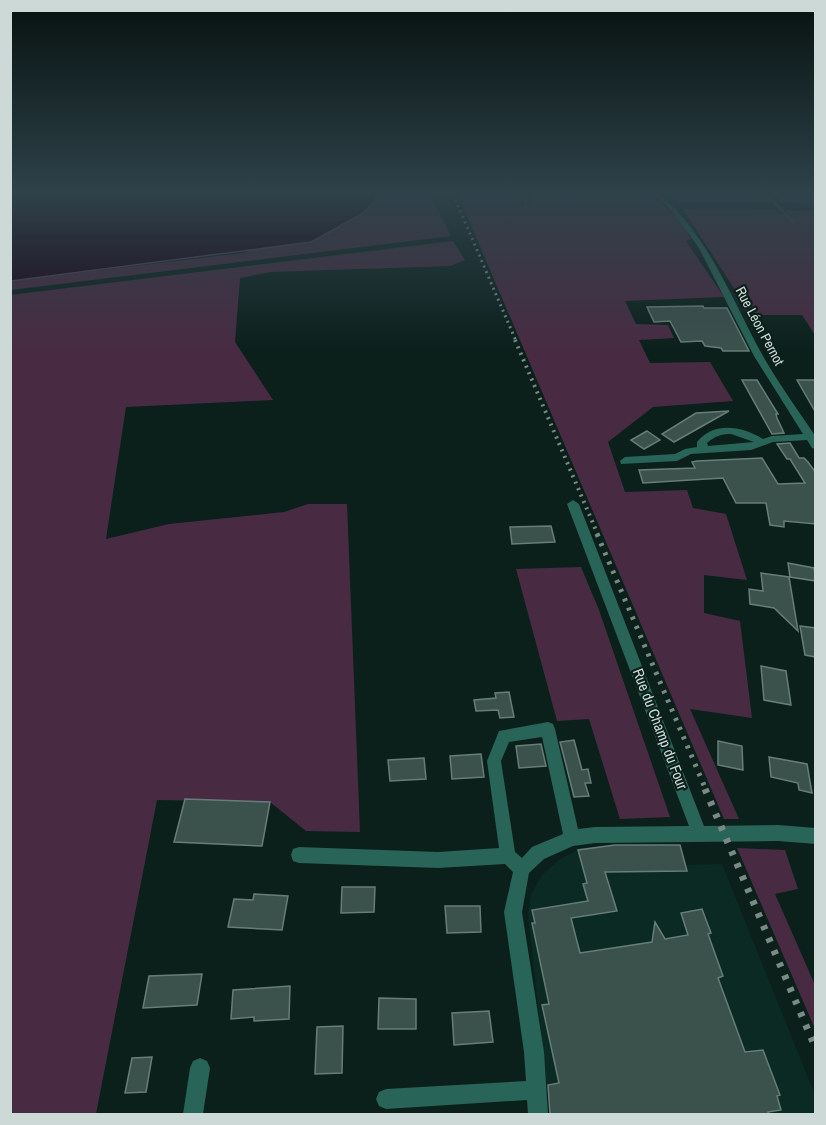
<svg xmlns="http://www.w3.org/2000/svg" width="826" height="1125" viewBox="0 0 826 1125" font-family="'Archivo Narrow',sans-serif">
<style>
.built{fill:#0a2a23}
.green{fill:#482b42}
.water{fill:#1b0016;stroke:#504150;stroke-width:1.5}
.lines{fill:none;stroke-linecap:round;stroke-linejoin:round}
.stream{stroke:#504150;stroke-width:3}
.building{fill:#3b514c;stroke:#667e77;stroke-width:1.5}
.street{fill:#286457;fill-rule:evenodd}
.rail-far3{stroke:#7a8a86;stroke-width:3;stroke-dasharray:2 4;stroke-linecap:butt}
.rail-far2{stroke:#7a8a86;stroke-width:4;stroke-dasharray:2 5;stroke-linecap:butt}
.rail-far1{stroke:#7a8a86;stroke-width:5;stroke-dasharray:3 7;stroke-linecap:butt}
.rail{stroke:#7a8a86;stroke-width:7;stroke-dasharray:4.5 9;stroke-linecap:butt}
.labels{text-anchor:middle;stroke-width:4.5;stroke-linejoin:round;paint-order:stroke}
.far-street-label{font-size:14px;fill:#ccd9d6;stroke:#0b201b}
.street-label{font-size:15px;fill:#ccd9d6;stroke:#0b201b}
</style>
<rect width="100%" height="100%" fill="#0b201b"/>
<path class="built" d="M 615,845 L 680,845 L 686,865 L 722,864 L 815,1095 L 815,1114 L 550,1114 L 528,915 L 531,894 L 542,875 L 560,859 L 578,850 Z"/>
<path class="green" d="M 377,194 L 430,194 L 451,236 L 11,290 L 10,281 L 243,253 L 371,205 Z
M 461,194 L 521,194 L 521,206 L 529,206 L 529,196 L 531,194 L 566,196 L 652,194 L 680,220 L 691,239 L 686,241 L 724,297 L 625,301 L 636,324 L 668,325 L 674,338 L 639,340 L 650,363 L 710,362 L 733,401 L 653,407 L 608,442 L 625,492 L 687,490 L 693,508 L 726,514 L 747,580 L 704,575 L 704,613 L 740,621 L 752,718 L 690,709 L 739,819 L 724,819 L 459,197 L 465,196 Z
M 665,194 L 762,194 L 774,203 L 676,202 Z
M 774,194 L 815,194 L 815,204 L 782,203 Z
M 683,209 L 776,210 L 778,214 L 787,214 L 786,210 L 815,211 L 815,335 L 802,315 L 747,315 L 735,290 Z
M 453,241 L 465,260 L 450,266 L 271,272 L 240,278 L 235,342 L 273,400 L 126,407 L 106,539 L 169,524 L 284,512 L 308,504 L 347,504 L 360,832 L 306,831 L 270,802 L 157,800 L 96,1114 L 11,1114 L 10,295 Z
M 581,567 L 599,610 L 670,817 L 620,819 L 589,719 L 557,721 L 516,569 Z
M 737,848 L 785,850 L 798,889 L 775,894 L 815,985 L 815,1029 Z"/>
<path class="water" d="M 10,194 L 377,194 L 371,205 L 360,215 L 311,242 L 11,281 Z"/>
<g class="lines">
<path class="stream" d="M 525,194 L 526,207
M 766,194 L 793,222"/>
</g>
<path class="building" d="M 703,306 L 704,308 L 727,308 L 749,351 L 723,351 L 721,348 L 705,346 L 702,341 L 681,342 L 670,321 L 654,322 L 647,307 Z
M 742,380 L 757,380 L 778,414 L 776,414 L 777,418 L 784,433 L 772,434 Z
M 797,380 L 816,380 L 816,413 Z
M 729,411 L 674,442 L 662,434 L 696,413 Z
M 647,431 L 660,440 L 644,449 L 631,440 Z
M 790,443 L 799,458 L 804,458 L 808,462 L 816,473 L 816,524 L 784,521 L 784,527 L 770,525 L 766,503 L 736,503 L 723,478 L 643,483 L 639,470 L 695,468 L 692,462 L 697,461 L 762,458 L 778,484 L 805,483 L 790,459 L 787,459 L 777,444 Z
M 551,526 L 555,542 L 512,544 L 510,527 Z
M 788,563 L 814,568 L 816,581 L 790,577 Z
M 761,573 L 789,577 L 798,631 L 774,608 L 750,604 L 749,589 L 763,591 Z
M 800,626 L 816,628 L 816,657 L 805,655 Z
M 761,666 L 786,671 L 791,705 L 764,700 Z
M 509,692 L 514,717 L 500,718 L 498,710 L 476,711 L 474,700 L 496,698 L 495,693 Z
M 574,740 L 582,770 L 588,769 L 591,783 L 585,783 L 589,796 L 574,797 L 566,765 L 560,742 Z
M 718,741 L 742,746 L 743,770 L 718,765 Z
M 541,744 L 546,766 L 519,768 L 516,746 Z
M 481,754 L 484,777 L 452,779 L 450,756 Z
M 769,757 L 807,764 L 812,793 L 799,790 L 798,783 L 771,777 Z
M 424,758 L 426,779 L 390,781 L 388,760 Z
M 185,799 L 270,802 L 262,846 L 174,842 Z
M 615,845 L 680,845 L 687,871 L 605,872 L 617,911 L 571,918 L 580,953 L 652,942 L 655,922 L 665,939 L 688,935 L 681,913 L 702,909 L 711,933 L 708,934 L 723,976 L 718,978 L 745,1052 L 763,1050 L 780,1095 L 777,1096 L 781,1110 L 768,1112 L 769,1114 L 550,1114 L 548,1085 L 559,1083 L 542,1005 L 549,1004 L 532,923 L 535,923 L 532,910 L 588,901 L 583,884 L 587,883 L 578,850 Z
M 342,887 L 375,887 L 374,912 L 341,913 Z
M 254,894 L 288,896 L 282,930 L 228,927 L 234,899 L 253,900 Z
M 445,906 L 480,906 L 481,932 L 447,933 Z
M 202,974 L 197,1005 L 143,1008 L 149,976 Z
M 290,986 L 289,1019 L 254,1021 L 254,1017 L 231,1019 L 233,990 Z
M 379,998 L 416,999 L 416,1029 L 378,1029 Z
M 489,1011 L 493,1042 L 454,1045 L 452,1013 Z
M 343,1026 L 342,1073 L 315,1074 L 317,1027 Z
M 152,1057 L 146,1092 L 125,1093 L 132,1058 Z"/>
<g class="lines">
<path class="street" d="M 557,194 L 588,194 L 585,196 L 560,196 Z
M 654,194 L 660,194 C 711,240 731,298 763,356 C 779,384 798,410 816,437 L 816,449 L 812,448 L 807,440 L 773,442 L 751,450 L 691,454 L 677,461 L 621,464 L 620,461 L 625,457 L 675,454 L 685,449 L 697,447 L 697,442 C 714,421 742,426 763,439 L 772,436 L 803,434 L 754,356 L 699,248 L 672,211 ZM 731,434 L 754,442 L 708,446 L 707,443 C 715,436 721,434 731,434 Z
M 573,500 L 579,504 L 704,826 L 778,825 L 816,828 L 816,844 L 778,841 L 595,843 L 573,846 L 544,859 L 529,873 L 522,912 L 544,1052 L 548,1114 L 528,1114 L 527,1100 L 386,1109 L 379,1106 L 376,1099 L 379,1092 L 386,1089 L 526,1081 L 524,1052 L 504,912 L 513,872 L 505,864 L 438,868 L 299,863 L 293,861 L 291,855 L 293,849 L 299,847 L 438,852 L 499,848 L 487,761 L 499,731 L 548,722 L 553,724 L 555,729 L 578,829 L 595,827 L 689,826 L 567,504 ZM 542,737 L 563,834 L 532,847 L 522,858 L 515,852 L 501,761 L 509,742 Z
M 200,1058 L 207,1061 L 210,1068 L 203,1114 L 183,1114 L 190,1068 L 193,1061 Z"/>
<path class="rail-far3" d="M 453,194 L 516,341"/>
<path class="rail-far2" d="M 515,340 L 598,535"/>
<path class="rail-far1" d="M 597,534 L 706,790"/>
<path class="rail" d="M 705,789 L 816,1049"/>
</g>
<linearGradient id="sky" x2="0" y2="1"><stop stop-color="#06120f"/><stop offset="0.55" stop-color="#2e424a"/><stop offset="1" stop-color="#2e424a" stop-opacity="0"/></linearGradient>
<rect width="826" height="351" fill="url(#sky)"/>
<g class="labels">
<g class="far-street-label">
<text transform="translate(760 326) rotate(62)" y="5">Rue Léon Pernot</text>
</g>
<g class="street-label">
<text transform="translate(660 729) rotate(69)" y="5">Rue du Champ du Four</text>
</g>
</g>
<rect width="826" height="1125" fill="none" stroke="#ccd9d6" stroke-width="24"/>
</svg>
